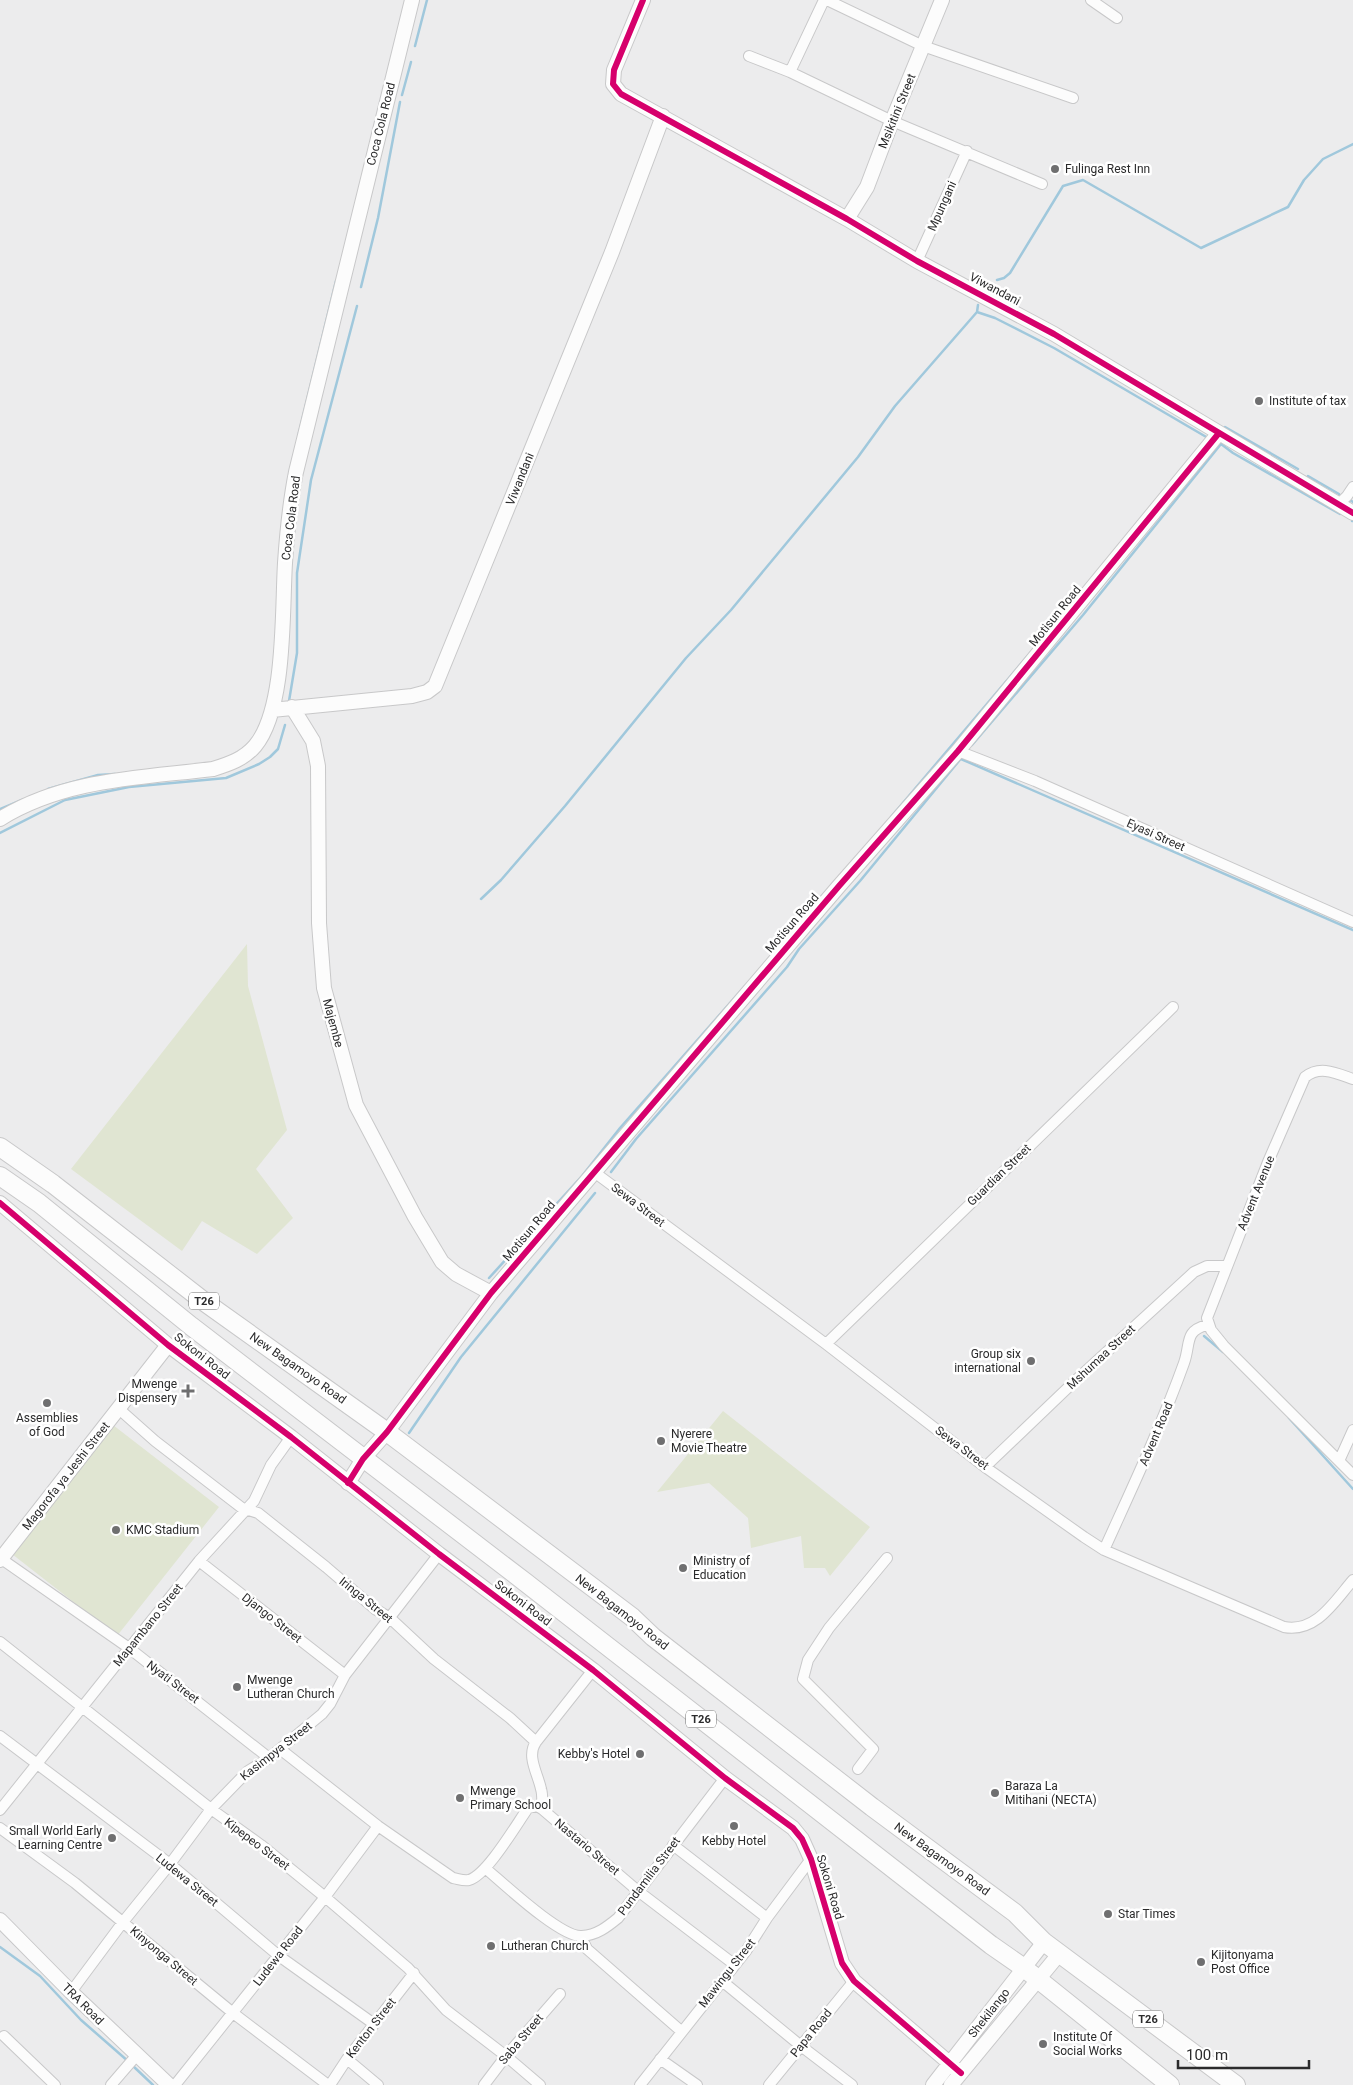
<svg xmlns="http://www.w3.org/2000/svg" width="1353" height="2085" viewBox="0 0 1353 2085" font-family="Roboto,sans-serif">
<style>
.green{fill:#e0e5d2}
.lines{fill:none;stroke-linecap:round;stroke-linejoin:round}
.stream{stroke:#a0c8dc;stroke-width:2.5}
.street-casing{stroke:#c8c8c9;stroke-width:12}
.secondary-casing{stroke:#c8c8c9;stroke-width:16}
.highway-casing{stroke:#c8c8c9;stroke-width:20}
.street{stroke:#fcfcfc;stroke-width:10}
.secondary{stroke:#fcfcfc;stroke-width:14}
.highway{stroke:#fcfcfc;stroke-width:18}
.cycleway-casing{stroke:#fff;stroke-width:9}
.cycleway{stroke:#d6006c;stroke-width:6}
.poi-dot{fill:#6f6f70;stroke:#fff;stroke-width:2}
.labels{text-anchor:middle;stroke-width:5;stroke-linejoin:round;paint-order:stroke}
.shield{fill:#fff;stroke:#6b6b6b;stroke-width:1}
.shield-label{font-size:11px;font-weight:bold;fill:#2b2b2c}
.street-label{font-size:12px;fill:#2b2b2c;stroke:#fff}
.poi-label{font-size:12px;fill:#2b2b2c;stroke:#fff;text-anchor:start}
</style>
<rect width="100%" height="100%" fill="#ececed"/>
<path class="green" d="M 247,944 L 248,986 L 287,1130 L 256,1169 L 293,1218 L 257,1254 L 202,1221 L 182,1251 L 71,1169 Z
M 723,1411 L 870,1527 L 830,1576 L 825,1568 L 804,1568 L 801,1536 L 751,1548 L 748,1518 L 709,1483 L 657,1492 Z
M 113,1425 L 219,1507 L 117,1636 L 12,1554 Z"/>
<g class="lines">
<path class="stream" d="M 415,46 L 427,0
M 402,95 L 411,62
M 997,280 L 1004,278 L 1010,273 L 1063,186 L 1083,180 L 1201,248 L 1288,207 L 1304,180 L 1323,159 L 1353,144
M 361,287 L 378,218 L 400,102
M 977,312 L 995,318 L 1054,348 L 1208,438
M 1225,427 L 1298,469
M 299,433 L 336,281
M 1308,476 L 1339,494
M 1350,500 L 1353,502
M 1352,521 L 1353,521
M 289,701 L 297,653 L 297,573 L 311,480 L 357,306
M 972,745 L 1083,615 L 1221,444 L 1233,453 L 1340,514
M 961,759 L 1353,930
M 48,789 L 98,775 L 115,774
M 0,809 L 22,800
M 891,817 L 1031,652
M 0,833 L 65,800 L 129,787 L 226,778 L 259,764 L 270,757 L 278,749 L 285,725
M 481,899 L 501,880 L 565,806 L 686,658 L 731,610 L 858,457 L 895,406 L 977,312 L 978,305
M 611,1172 L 636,1139 L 787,967 L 799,949 L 860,881 L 963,756
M 489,1278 L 582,1176 L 620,1128 L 745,986
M 1204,1336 L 1223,1352
M 1289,1418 L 1353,1489
M 409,1433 L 461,1357 L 595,1193
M 0,1947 L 40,1976 L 81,2020 L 129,2062
M 133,2066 L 153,2085"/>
<defs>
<path id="street" d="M 827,0 L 923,46 L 1073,98
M 1091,0 L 1117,18
M 749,56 L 790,72 L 892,121 L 1042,184
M 790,72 L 824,0
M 917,261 L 967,151
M 1338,505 L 1347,496 L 1353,487
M 958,751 L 1035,781 L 1353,922
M 1353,1079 C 1336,1073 1320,1065 1305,1077 L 1268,1162 L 1207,1318 L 1211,1330 L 1224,1346 L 1353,1475
M 594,1172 L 826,1344 L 985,1467 L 1084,1537 L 1104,1550 L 1284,1627 C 1316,1633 1334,1602 1353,1580
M 826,1344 L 1173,1007
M 119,1409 L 155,1441 L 242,1508 L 258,1513 L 326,1567 L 375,1609 L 390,1618 L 434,1659 L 510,1718 L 536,1742 L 593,1670
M 1339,1461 L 1353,1430
M 985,1467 L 1076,1380 L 1194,1272 L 1207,1266 L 1226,1266
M 1104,1550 C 1132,1488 1161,1427 1184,1363 C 1191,1343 1184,1331 1207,1325
M 0,1558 L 129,1648 L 269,1758
M 199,1561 L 345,1675
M 0,1642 L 211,1809 L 261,1845 L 325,1897 L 408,1968 L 446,2010 L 506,2056 L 540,2085
M 0,1736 L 170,1864 L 279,1956 L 374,2024
M 536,1742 C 526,1756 538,1774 541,1789 C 543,1795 542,1802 542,1809 L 638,1891 L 735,1965
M 280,1749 L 378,1826 L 453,1878 C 459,1879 463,1881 469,1880 C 487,1875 516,1825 528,1808 L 537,1806 L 542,1809
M 858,1769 L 873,1749 L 803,1679 L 808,1660 L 829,1628 L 887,1558
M 0,1810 L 199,1561 L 254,1501 L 271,1465 L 291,1437
M 0,1828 L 75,1883 L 233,2013 L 328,2085
M 673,1845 L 767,1918
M 485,1868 C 503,1883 561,1938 582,1936 C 597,1935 607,1927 618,1918 L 725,1778
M 581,1937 L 587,1949 L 681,2031
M 722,1981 L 801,2046 L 852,2085
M 71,1992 L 123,1922 L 170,1864 L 211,1809 L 248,1771 L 269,1758 L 322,1714 L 330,1704 L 345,1675 L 439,1554
M 4,2036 L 55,2085
M 347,2059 L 378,2085
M 660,2059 L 697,2085
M 111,2085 L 136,2056
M 175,2085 L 325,1897 L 378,1826
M 330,2085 L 347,2059 L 414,1973
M 484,2085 L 506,2056 L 560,1994
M 640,2085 L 746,1951 L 767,1918 L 811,1859
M 769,2085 L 854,1981"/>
<path id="secondary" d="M 643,0 L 614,70 L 613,84 L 621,94 L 847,219 L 917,261 L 1054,334 L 1353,513
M 847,219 L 867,187 L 892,121 L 942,0
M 292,707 L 313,741 L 318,766 L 319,923 L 324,988 L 356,1105 L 415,1217 L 442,1262 L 456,1274 L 491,1293
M 272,710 L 412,696 L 427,692 L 435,686 L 612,252 L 663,116
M 0,819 C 64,779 140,778 213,769 C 229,764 244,759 255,746 C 286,709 282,611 285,563 C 287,533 290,502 296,472 L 412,0
M 0,1203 L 168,1345 L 291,1437 L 439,1554 L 593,1670 L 725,1778 L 793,1828 L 802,1839 L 811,1859 L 842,1963 L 854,1981 L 961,2073
M 348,1483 L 363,1459 L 387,1432 L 491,1293 L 839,886 L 958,751 L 1219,433
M 0,1560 L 168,1345
M 0,1920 L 71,1992 L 169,2085
M 933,2085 L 1044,1942
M 951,2085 L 1060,1953"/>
<path id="highway" d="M 0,1147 L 53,1184 L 206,1303 L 387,1432 L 632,1617 L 653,1637 L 872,1807 L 1015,1913 L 1044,1942 L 1236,2085
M 0,1176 L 39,1203 L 191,1326 L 525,1582 L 991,1945 L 1024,1968 L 1170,2085"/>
</defs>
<use href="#street" class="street-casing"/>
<use href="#secondary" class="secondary-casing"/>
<use href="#highway" class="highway-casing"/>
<use href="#street" class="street"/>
<use href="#secondary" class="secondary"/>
<use href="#highway" class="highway"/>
<defs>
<path id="cycleway" d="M 643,0 L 614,70 L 613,84 L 621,94 L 847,219 L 917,261 L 1054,334 L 1353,513
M 0,1203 L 168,1345 L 291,1437 L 439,1554 L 593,1670 L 725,1778 L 793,1828 L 802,1839 L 811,1859 L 842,1963 L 854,1981 L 961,2073
M 348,1483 L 363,1459 L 387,1432 L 491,1293 L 839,886 L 958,751 L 1219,433"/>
</defs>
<use href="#cycleway" class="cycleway-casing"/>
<use href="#cycleway" class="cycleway"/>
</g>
<g class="poi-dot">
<circle cx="1055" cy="169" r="5"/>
<circle cx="1259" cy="401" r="5"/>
<circle cx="1031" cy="1361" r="5"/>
<path d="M185.5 1383.5h5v5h5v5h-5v5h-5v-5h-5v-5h5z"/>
<circle cx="47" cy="1403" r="5"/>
<circle cx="661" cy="1441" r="5"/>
<circle cx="116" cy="1530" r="5"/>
<circle cx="683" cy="1568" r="5"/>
<circle cx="237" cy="1687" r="5"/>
<circle cx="640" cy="1754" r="5"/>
<circle cx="995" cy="1793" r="5"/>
<circle cx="460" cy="1798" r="5"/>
<circle cx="734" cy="1826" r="5"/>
<circle cx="112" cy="1838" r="5"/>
<circle cx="1108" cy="1914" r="5"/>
<circle cx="491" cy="1946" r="5"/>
<circle cx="1201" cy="1962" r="5"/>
<circle cx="1043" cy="2044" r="5"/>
</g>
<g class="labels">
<g class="shield">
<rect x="189" y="1292.5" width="30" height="17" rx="4"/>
<rect x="686" y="1710.5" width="30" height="17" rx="4"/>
<rect x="1133" y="2010.5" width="30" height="17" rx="4"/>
</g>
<g class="shield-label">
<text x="204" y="1305">T26</text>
<text x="701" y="1723">T26</text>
<text x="1148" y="2023">T26</text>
</g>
<g class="street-label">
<text transform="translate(897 111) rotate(-68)" y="4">Msikitini Street</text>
<text transform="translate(381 124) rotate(-76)" y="4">Coca Cola Road</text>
<text transform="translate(942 206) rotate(-66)" y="4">Mpungani</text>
<text transform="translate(995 289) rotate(28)" y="4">Viwandani</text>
<text transform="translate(520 479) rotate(-68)" y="4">Viwandani</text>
<text transform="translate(291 518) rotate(-83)" y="4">Coca Cola Road</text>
<text transform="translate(1055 616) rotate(-51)" y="4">Motisun Road</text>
<text transform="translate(1156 835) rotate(24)" y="4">Eyasi Street</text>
<text transform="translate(792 923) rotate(-49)" y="4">Motisun Road</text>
<text transform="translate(333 1023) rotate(75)" y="4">Majembe</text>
<text transform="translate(999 1175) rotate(-44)" y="4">Guardian Street</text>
<text transform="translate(1256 1193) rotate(-68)" y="4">Advent Avenue</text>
<text transform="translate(638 1205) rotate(37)" y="4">Sewa Street</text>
<text transform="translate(529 1231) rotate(-50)" y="4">Motisun Road</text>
<text transform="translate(202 1356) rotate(38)" y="4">Sokoni Road</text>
<text transform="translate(1101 1357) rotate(-43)" y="4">Mshumaa Street</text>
<text transform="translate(298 1368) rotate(35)" y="4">New Bagamoyo Road</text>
<text transform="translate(1156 1434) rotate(-67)" y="4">Advent Road</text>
<text transform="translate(962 1448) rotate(37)" y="4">Sewa Street</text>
<text transform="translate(66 1476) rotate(-52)" y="4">Magorofa ya Jeshi Street</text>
<text transform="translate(366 1600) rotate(39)" y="4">Iringa Street</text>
<text transform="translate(523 1603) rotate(37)" y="4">Sokoni Road</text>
<text transform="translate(622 1612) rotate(38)" y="4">New Bagamoyo Road</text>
<text transform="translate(272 1618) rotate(38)" y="4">Django Street</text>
<text transform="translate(148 1625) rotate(-51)" y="4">Mapambano Street</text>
<text transform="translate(173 1682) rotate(37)" y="4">Nyati Street</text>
<text transform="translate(276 1751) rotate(-38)" y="4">Kasimpya Street</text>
<text transform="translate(257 1844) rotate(37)" y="4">Kipepeo Street</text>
<text transform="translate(587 1847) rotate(40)" y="4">Nastario Street</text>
<text transform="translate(942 1859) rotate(36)" y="4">New Bagamoyo Road</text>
<text transform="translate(649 1876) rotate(-53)" y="4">Pundamilia Street</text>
<text transform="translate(187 1880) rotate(39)" y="4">Ludewa Street</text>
<text transform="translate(830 1887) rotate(73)" y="4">Sokoni Road</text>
<text transform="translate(164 1956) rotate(40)" y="4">Kinyonga Street</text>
<text transform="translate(278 1956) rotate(-52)" y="4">Ludewa Road</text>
<text transform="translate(727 1973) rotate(-52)" y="4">Mawingu Street</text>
<text transform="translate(83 2004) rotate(45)" y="4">TRA Road</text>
<text transform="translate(989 2013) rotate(-52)" y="4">Shekilango</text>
<text transform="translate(371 2028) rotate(-52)" y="4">Kenton Street</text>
<text transform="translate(811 2033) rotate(-51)" y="4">Papa Road</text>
<text transform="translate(521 2039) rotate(-50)" y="4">Saba Street</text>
</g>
<g class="poi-label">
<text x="1065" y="173">Fulinga Rest Inn</text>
<text x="1269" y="405">Institute of tax</text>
<text x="1021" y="1358" text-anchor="end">Group six<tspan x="1021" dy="14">international</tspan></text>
<text x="177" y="1388" text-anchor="end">Mwenge<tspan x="177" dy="14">Dispensery</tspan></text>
<text x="47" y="1422" text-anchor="middle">Assemblies<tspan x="47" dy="14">of God</tspan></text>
<text x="671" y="1438">Nyerere<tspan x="671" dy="14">Movie Theatre</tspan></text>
<text x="126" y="1534">KMC Stadium</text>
<text x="693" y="1565">Ministry of<tspan x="693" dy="14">Education</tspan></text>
<text x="247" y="1684">Mwenge<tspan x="247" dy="14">Lutheran Church</tspan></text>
<text x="630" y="1758" text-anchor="end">Kebby's Hotel</text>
<text x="1005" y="1790">Baraza La<tspan x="1005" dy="14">Mitihani (NECTA)</tspan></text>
<text x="470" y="1795">Mwenge<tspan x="470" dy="14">Primary School</tspan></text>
<text x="102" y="1835" text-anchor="end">Small World Early<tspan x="102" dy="14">Learning Centre</tspan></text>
<text x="734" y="1845" text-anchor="middle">Kebby Hotel</text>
<text x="1118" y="1918">Star Times</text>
<text x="501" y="1950">Lutheran Church</text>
<text x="1211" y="1959">Kijitonyama<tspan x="1211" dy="14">Post Office</tspan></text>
<text x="1053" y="2041">Institute Of<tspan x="1053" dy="14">Social Works</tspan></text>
</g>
</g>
<path d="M1178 2060v8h131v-8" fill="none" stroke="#2b2b2c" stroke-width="2.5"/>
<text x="1186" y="2060" font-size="15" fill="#2b2b2c" stroke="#ffffff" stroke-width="4" paint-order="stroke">100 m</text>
</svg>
